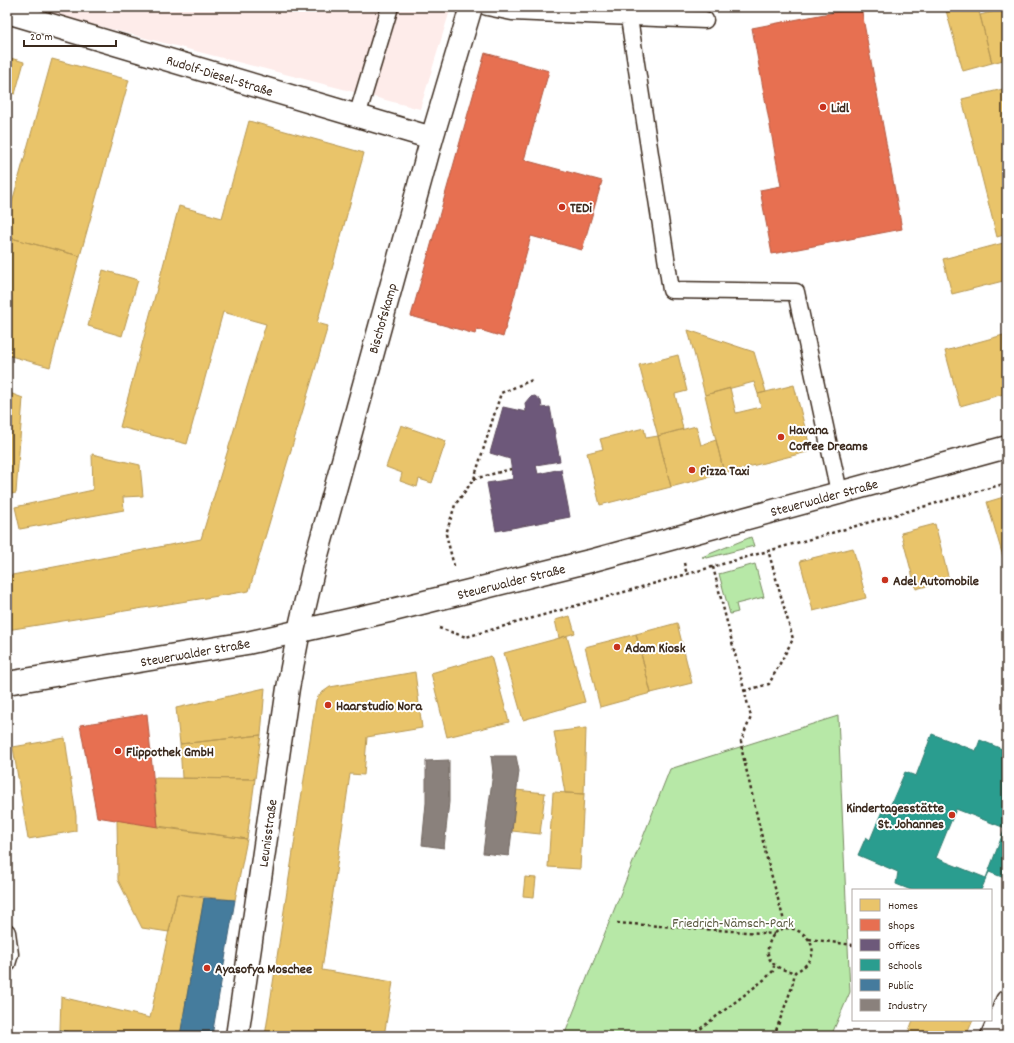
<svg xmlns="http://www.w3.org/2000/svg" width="1014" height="1043" viewBox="0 0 1014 1043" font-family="Dekko,sans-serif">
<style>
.built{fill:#feecea}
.green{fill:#b7e8a7;stroke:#798962}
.homes{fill:#e9c46a;stroke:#b59653}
.shops{fill:#e76f51;stroke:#b35a42}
.offices{fill:#6d597a;stroke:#5e4b5e}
.schools{fill:#2a9d8f;stroke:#2f7a6d;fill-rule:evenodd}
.public{fill:#457b9d;stroke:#426377}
.industry{fill:#8a817c;stroke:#726760}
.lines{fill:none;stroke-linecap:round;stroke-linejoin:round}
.service-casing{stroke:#3b2a1e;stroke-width:19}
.minor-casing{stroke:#3b2a1e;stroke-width:25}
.tertiary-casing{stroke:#3b2a1e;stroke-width:25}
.path{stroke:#3b2a1e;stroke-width:2.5;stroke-dasharray:3 3;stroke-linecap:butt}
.service{stroke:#fff;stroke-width:16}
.minor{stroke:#fff;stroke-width:22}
.tertiary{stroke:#fff;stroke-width:22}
.poi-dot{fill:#c8321e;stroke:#fff;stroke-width:1.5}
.labels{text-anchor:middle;stroke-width:4;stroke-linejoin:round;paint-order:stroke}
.street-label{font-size:14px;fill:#3b2a1e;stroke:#fff}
.poi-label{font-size:14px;font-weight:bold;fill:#3b2a1e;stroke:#fff;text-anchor:start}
.park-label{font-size:14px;fill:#5a5a40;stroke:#fff}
</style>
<rect width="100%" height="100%" fill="#fff"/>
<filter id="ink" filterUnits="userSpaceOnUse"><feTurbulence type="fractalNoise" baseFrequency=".025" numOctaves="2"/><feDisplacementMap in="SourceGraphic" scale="8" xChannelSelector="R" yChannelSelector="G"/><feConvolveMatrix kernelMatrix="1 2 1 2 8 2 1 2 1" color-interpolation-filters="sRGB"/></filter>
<g filter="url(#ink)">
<path class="built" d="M 25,7 L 451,7 L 420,109 Z"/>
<path class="green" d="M 751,537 L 754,546 L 707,558 L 702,557 Z
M 755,564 L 764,597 L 736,604 L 738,612 L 730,614 L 719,574 Z
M 838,716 L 850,992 L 831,1036 L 564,1036 L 670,769 Z"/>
<path class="homes" d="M 945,7 L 978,7 L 992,63 L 963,71 Z
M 1007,8 L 1007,59 L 992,63 L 980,15 Z
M 7,57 L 24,62 L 15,94 L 7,92 Z
M 52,59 L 129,80 L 80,256 L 7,237 L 7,220 Z
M 1007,88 L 1007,234 L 997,237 L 962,99 Z
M 249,121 L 364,153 L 317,323 L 328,326 L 249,591 L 7,630 L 7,576 L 201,539 L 266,324 L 223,312 L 187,444 L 120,427 L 179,206 L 222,218 Z
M 7,237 L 80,256 L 50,367 L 7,355 Z
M 1007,242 L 1007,280 L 952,294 L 943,259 Z
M 103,270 L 138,280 L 122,336 L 88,326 Z
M 688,330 L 754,352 L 766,392 L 758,394 L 754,382 L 705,395 Z
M 1007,334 L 1007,393 L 960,406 L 945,351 Z
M 678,355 L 687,391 L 675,394 L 683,429 L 658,436 L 639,365 Z
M 794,385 L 811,451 L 724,473 L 705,395 L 730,388 L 736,413 L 761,407 L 758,394 Z
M 7,392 L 23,398 L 16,493 L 7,495 Z
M 401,425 L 446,441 L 432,483 L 419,479 L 417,487 L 400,481 L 402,473 L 386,467 Z
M 696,426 L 701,445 L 716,440 L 724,473 L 671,487 L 658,436 Z
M 644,428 L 646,438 L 658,436 L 671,487 L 600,505 L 587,453 L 603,449 L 600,439 Z
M 92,454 L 140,465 L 143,496 L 123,497 L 124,510 L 20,529 L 15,507 L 93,490 Z
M 1007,496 L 1007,559 L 1004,560 L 987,502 Z
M 935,524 L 949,580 L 916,589 L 901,533 Z
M 853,548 L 866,598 L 813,611 L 800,561 Z
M 570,616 L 575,633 L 559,638 L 555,620 Z
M 677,623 L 692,683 L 651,693 L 636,634 Z
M 636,634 L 651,693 L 600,707 L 585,647 Z
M 567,636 L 585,702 L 523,720 L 504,653 Z
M 491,656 L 509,722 L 447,737 L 431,673 Z
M 415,672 L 422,728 L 367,737 L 364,775 L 350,774 L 322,970 L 393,982 L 384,1036 L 265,1036 L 316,700 L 320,694 L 330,687 Z
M 265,688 L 261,735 L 180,744 L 176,708 Z
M 586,728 L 584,794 L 565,793 L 554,732 Z
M 261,735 L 255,779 L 182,778 L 180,744 Z
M 65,738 L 76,816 L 76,831 L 28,839 L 13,747 Z
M 154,778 L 255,779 L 247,839 L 158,827 Z
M 516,790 L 545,793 L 540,834 L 512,831 Z
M 553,792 L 584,794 L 580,869 L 548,867 Z
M 117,820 L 247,839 L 235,900 L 177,894 L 169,932 L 142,928 L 118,880 Z
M 525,877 L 536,878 L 534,897 L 523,896 Z
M 177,894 L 204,898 L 180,1036 L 81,1036 L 60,1030 L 61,997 L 150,1018 Z
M 913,1020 L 973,1020 L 966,1036 L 907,1036 Z"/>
<path class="shops" d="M 861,7 L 902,229 L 772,254 L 760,190 L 781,186 L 752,28 Z
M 485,53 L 549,71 L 524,160 L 602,181 L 582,250 L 531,236 L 503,337 L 477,329 L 475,334 L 411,316 Z
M 147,714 L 158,827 L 97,817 L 80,725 Z"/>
<path class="offices" d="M 535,396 L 541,401 L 542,408 L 550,407 L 560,461 L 536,465 L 538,474 L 561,469 L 570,517 L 496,531 L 487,483 L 513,479 L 510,459 L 490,453 L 503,407 L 526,412 L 525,403 L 530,397 Z"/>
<path class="schools" d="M 932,734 L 976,751 L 980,740 L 1007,751 L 1007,879 L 989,872 L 981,890 L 911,890 L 896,884 L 898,872 L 858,855 L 866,837 L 870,840 L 882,811 L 887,813 L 905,772 L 916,776 ZM 956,809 L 1005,828 L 986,878 L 936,858 Z"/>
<path class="public" d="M 204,898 L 235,900 L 212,1036 L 180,1036 Z
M 60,1030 L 81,1036 L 58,1036 Z"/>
<path class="industry" d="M 491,756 L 516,756 L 519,771 L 509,856 L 483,853 L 493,772 Z
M 449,760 L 449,802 L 444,848 L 422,845 L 426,803 L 426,761 Z"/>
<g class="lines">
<defs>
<path id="service" d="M 487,7 L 512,12 L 705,20
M 629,18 L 671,290 L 796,292 L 839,492
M 357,116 L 390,7
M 7,932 L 10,954 L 7,964"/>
<path id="minor" d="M 7,12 L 432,138
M 237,1036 L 288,688 L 299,631 L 314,566 L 432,138 L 471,7
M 992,1036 L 1007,1001"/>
<path id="tertiary" d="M 7,683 L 247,643 L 389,611 L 590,561 L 1007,447"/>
</defs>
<use href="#service" class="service-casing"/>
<use href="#minor" class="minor-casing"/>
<use href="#tertiary" class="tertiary-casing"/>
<path class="path" d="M 474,479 L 511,469
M 684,563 L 687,575
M 454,566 L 446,534 L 455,505 L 474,479 L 501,393 L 532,380
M 713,567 L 751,717 L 741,741 L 742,751 L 767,859 L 786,928
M 439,628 L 466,637 L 1007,483
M 744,691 L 769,684 L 793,639 L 768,550
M 617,923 L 775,934
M 809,939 L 853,945
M 691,1036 L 765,979 L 773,971 L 774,966
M 774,1036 L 792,987 L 795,972 C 842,950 781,904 769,944 C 763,962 780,971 795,972"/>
<use href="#service" class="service"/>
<use href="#minor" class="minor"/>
<use href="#tertiary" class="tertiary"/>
</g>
</g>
<g class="poi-dot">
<circle cx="823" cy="107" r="4"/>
<circle cx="562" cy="207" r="4"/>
<circle cx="781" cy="437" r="4"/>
<circle cx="692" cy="470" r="4"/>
<circle cx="885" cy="580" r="4"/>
<circle cx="617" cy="647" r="4"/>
<circle cx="328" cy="705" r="4"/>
<circle cx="118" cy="751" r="4"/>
<circle cx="952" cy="815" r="4"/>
<circle cx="207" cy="968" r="4"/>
</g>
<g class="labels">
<g class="street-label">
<text transform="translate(220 75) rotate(17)" y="5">Rudolf-Diesel-Straße</text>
<text transform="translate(382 318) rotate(-74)" y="5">Bischofskamp</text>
<text transform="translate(824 497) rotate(-15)" y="5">Steuerwalder Straße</text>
<text transform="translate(511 581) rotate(-14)" y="5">Steuerwalder Straße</text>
<text transform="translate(195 652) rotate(-10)" y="5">Steuerwalder Straße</text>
<text transform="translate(267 833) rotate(-82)" y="5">Leunisstraße</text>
</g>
<g class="poi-label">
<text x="831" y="112">Lidl</text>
<text x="570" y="212">TEDi</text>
<text x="789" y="434">Havana<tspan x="789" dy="16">Coffee Dreams</tspan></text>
<text x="700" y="475">Pizza Taxi</text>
<text x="893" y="585">Adel Automobile</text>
<text x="625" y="652">Adam Kiosk</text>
<text x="336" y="710">Haarstudio Nora</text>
<text x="126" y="756">Flippothek GmbH</text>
<text x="944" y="812" text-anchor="end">Kindertagesstätte<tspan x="944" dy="16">St. Johannes</tspan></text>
<text x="215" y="973">Ayasofya Moschee</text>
</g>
<g class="park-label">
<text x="733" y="927">Friedrich-Nämsch-Park</text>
</g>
</g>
<rect width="1014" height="1043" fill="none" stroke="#fff" stroke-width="24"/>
<rect x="12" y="12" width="990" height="1019" fill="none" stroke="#3b2a1e" stroke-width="1.5" filter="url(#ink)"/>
<rect x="852" y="889" width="140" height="132" fill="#ffffff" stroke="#b1aaa5"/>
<rect x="860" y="899" width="20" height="12" fill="#e9c46a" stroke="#b1aaa5"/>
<text x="888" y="909" font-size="12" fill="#3b2a1e">Homes</text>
<rect x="860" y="919" width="20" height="12" fill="#e76f51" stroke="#b1aaa5"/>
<text x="888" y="929" font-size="12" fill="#3b2a1e">Shops</text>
<rect x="860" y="939" width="20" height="12" fill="#6d597a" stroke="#b1aaa5"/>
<text x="888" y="949" font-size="12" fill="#3b2a1e">Offices</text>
<rect x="860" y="959" width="20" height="12" fill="#2a9d8f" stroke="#b1aaa5"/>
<text x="888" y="969" font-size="12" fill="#3b2a1e">Schools</text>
<rect x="860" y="979" width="20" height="12" fill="#457b9d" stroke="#b1aaa5"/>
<text x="888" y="989" font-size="12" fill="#3b2a1e">Public</text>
<rect x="860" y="999" width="20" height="12" fill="#8a817c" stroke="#b1aaa5"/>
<text x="888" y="1009" font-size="12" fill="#3b2a1e">Industry</text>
<path d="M24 40v6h92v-6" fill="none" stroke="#3b2a1e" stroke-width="2"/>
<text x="30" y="40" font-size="12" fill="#3b2a1e" stroke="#ffffff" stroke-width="3" paint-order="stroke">20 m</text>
</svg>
